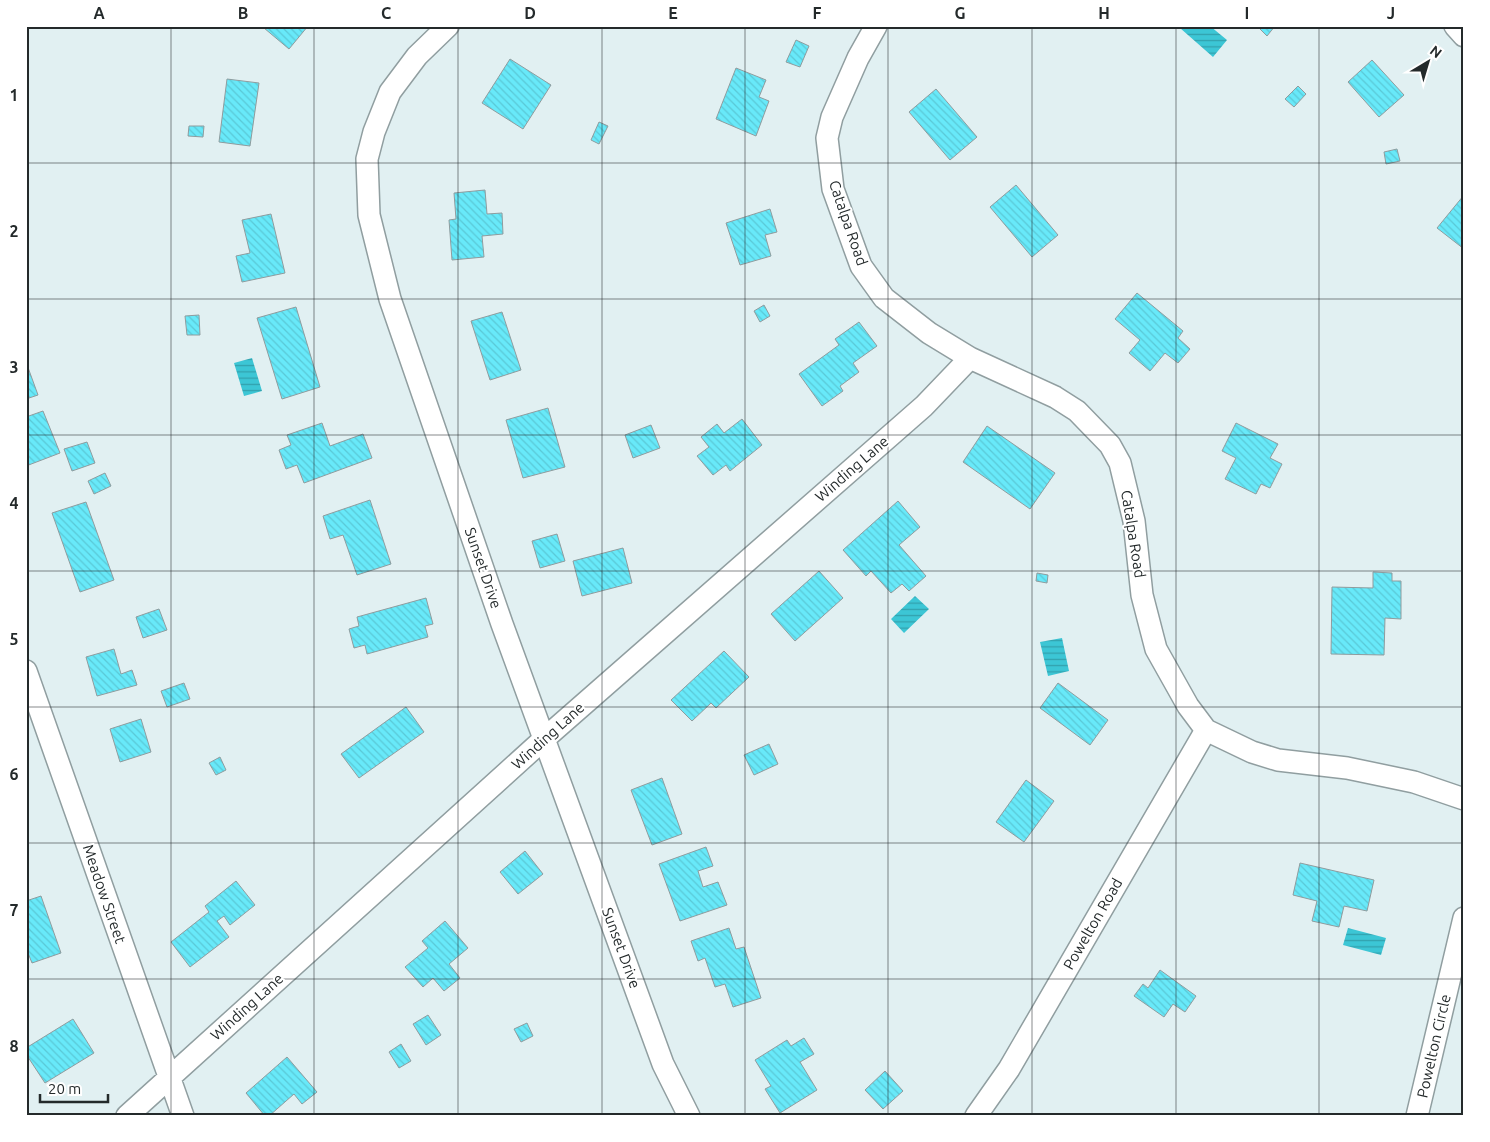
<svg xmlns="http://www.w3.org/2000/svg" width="1490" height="1142" viewBox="0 0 1490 1142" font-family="Ubuntu,sans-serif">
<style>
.water{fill:url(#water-rules)}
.building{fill:url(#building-back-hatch);stroke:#8f9c9e}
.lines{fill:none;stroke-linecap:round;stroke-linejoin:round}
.minor-casing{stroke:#909ea0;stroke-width:24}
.minor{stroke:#fff;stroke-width:21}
.grid{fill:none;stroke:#242a2b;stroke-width:1;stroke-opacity:0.55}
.labels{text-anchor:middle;stroke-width:4;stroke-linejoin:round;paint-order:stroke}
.street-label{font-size:15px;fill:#242a2b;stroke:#fff}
.neatline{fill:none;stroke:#242a2b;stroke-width:2}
.grid-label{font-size:16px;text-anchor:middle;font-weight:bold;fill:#242a2b}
</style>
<defs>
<pattern id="water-rules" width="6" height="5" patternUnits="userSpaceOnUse" patternTransform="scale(1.25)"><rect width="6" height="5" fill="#3cc6d5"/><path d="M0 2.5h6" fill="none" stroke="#32a1ad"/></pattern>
<pattern id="building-back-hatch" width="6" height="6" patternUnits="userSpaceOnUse" patternTransform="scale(1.25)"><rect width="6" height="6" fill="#68e9f9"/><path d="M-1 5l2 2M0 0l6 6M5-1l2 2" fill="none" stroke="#5ac8d6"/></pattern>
</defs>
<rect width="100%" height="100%" fill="#e1f0f2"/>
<path class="water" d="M 1181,26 L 1210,26 L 1227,40 L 1213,57 L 1180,28 Z
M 252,358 L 262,391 L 244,396 L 234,363 Z
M 915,596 L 929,609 L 904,633 L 891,619 Z
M 1062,638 L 1069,671 L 1048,676 L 1040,642 Z
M 1348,928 L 1386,938 L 1381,955 L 1343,945 Z"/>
<path class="building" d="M 265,26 L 308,26 L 289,49 L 264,28 Z
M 1257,26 L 1275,26 L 1267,36 Z
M 796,40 L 809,46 L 800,67 L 786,62 Z
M 510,59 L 551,85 L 523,129 L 482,103 Z
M 1372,60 L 1404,95 L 1379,117 L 1348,82 Z
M 736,68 L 766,80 L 759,97 L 769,101 L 756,136 L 716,119 Z
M 227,79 L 259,83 L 250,146 L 219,142 Z
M 1298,86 L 1306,94 L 1294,107 L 1285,99 Z
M 936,89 L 977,137 L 950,160 L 909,112 Z
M 599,122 L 608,126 L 599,144 L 591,140 Z
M 189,126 L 204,126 L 203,137 L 188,136 Z
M 1397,149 L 1400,161 L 1386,164 L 1384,152 Z
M 1016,185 L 1058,235 L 1032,257 L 990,207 Z
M 485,190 L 487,214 L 502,213 L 503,234 L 482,236 L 484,257 L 452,260 L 449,220 L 456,219 L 454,193 Z
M 1464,195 L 1464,249 L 1437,228 Z
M 770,209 L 777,232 L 765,235 L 771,256 L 740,265 L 726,223 Z
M 271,214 L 285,273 L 242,282 L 236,256 L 250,253 L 242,220 Z
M 1137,293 L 1183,331 L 1178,338 L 1190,349 L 1178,363 L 1165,353 L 1150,371 L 1129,353 L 1140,340 L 1115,319 Z
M 764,305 L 770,316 L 760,322 L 754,311 Z
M 296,307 L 320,387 L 282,399 L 257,318 Z
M 502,312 L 521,370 L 490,380 L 471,321 Z
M 199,315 L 200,335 L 187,335 L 185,316 Z
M 859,322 L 877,346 L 853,363 L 859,372 L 840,386 L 843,391 L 822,406 L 799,374 L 839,345 L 835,339 Z
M 26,362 L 38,395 L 26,399 Z
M 548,408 L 565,467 L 523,478 L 506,420 Z
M 43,411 L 60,453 L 26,466 L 26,417 Z
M 742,419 L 762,445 L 730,471 L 726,465 L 713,475 L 697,456 L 709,447 L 701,437 L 717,424 L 724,433 Z
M 322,423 L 330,446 L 363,434 L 372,458 L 304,483 L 297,465 L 286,469 L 279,450 L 291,445 L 287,435 Z
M 1236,423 L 1278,444 L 1270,458 L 1282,464 L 1270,488 L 1261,484 L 1256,494 L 1225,479 L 1236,458 L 1222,451 Z
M 651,425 L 660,448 L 633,458 L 625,435 Z
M 987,426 L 1055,473 L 1030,509 L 963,462 Z
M 87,442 L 95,463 L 72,471 L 64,449 Z
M 105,473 L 111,486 L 94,494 L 88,481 Z
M 370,500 L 391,564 L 357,575 L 343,535 L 330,539 L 323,516 Z
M 898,501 L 920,527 L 899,545 L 926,576 L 909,591 L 902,584 L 891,593 L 871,571 L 866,576 L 843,550 Z
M 86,502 L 114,580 L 80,592 L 52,513 Z
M 557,534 L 565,561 L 540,568 L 532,541 Z
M 623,548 L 632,583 L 582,596 L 573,561 Z
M 819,571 L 843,598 L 795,641 L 771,614 Z
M 1373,572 L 1392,573 L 1392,581 L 1401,581 L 1401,619 L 1385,618 L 1384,655 L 1331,654 L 1332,587 L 1373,588 Z
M 1037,573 L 1048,575 L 1047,583 L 1036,581 Z
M 426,598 L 433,624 L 425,626 L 428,637 L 367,654 L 365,645 L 354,648 L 349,629 L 359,626 L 357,617 Z
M 159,609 L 167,630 L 143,638 L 136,617 Z
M 114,649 L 121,674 L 132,670 L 137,685 L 97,696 L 86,657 Z
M 724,651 L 749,677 L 716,708 L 711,703 L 692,721 L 671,700 Z
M 184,683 L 190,699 L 167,707 L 161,691 Z
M 1058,683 L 1108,720 L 1090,745 L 1040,708 Z
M 406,707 L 424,732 L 359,778 L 341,754 Z
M 141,719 L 151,752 L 120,762 L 110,729 Z
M 769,744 L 778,764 L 754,775 L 744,755 Z
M 220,757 L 226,770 L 216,775 L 209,763 Z
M 662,778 L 682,834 L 652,845 L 631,790 Z
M 1026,780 L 1054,801 L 1024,842 L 996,822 Z
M 706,847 L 713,866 L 698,871 L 703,887 L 718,882 L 727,905 L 680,921 L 659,864 Z
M 525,851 L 543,874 L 518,894 L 500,872 Z
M 1300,863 L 1374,880 L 1367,911 L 1344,906 L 1339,927 L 1312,921 L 1317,901 L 1293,895 Z
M 236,881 L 255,905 L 230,925 L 224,916 L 217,921 L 229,937 L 190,967 L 171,942 L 209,912 L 205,906 Z
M 41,896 L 61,953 L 32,963 L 26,948 L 26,901 Z
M 445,921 L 468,948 L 449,964 L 460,978 L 444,991 L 433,978 L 423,987 L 405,967 L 428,948 L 422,941 Z
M 729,928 L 736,949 L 744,947 L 761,998 L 733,1007 L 725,984 L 715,987 L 705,958 L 698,961 L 691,941 Z
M 1160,970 L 1196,996 L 1185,1012 L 1173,1004 L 1164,1017 L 1134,996 L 1143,984 L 1148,988 Z
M 428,1015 L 441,1035 L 426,1045 L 413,1024 Z
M 73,1019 L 94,1053 L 45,1083 L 26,1054 L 26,1048 Z
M 527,1023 L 533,1036 L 521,1042 L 514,1029 Z
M 804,1038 L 814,1054 L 800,1062 L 817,1090 L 780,1113 L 765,1089 L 771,1086 L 755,1060 L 787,1040 L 791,1046 Z
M 401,1044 L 411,1061 L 399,1068 L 389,1052 Z
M 287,1057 L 317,1092 L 302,1104 L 294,1094 L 269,1116 L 265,1116 L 246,1093 Z
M 885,1071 L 903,1091 L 883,1109 L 865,1090 Z"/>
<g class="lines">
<defs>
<path id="minor" d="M 448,26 L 417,56 L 390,92 L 374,132 L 367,159 L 369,215 L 390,299 L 502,624 L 663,1064 L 689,1116
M 876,26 L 858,58 L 832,117 L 827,138 L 833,189 L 861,266 L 884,298 L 929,333 L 970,358 L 1055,397 L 1077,411 L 1110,445 L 1120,463 L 1134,521 L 1142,595 L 1156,649 L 1188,706 L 1206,730 L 1252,752 L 1278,760 L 1347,768 L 1414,782 L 1464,799
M 1455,26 L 1464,36
M 26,671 L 183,1116
M 127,1116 L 544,739 L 924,406 L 970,358
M 976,1116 L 1009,1069 L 1206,730
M 1417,1116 L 1464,918"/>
</defs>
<use href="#minor" class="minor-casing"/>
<use href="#minor" class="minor"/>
</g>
<path class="grid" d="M 171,26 L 171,1116M 314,26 L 314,1116M 458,26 L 458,1116M 602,26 L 602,1116M 745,26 L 745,1116M 888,26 L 888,1116M 1032,26 L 1032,1116M 1176,26 L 1176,1116M 1319,26 L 1319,1116M 26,163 L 1464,163M 26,299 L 1464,299M 26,435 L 1464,435M 26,571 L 1464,571M 26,707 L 1464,707M 26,843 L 1464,843M 26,979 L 1464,979"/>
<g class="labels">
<g class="street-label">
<text transform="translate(848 223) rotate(71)" y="5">Catalpa Road</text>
<text transform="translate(852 469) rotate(-41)" y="5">Winding Lane</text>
<text transform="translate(1133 534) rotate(81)" y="5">Catalpa Road</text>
<text transform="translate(483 568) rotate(71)" y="5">Sunset Drive</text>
<text transform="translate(548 736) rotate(-42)" y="5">Winding Lane</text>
<text transform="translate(104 894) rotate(71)" y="5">Meadow Street</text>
<text transform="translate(1093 924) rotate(-60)" y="5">Powelton Road</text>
<text transform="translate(621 948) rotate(70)" y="5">Sunset Drive</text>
<text transform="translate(247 1007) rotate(-42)" y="5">Winding Lane</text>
<text transform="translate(1434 1046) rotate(-77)" y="5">Powelton Circle</text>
</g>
</g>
<rect width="1490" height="1142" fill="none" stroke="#ffffff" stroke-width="55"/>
<g transform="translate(1428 62) rotate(38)" stroke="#ffffff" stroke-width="4" paint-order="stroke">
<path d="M0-4L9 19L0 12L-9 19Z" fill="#242a2b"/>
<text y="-8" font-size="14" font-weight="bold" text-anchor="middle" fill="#242a2b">N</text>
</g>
<path d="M40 1094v8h68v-8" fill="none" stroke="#242a2b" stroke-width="2.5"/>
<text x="48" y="1094" font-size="15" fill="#242a2b" stroke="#ffffff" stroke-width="4" paint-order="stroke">20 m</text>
<rect x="28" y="28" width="1434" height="1086" class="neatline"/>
<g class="grid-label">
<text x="99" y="19">A</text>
<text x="243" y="19">B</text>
<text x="386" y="19">C</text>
<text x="530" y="19">D</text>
<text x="673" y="19">E</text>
<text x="817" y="19">F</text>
<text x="960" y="19">G</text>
<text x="1104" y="19">H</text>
<text x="1247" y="19">I</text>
<text x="1391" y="19">J</text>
<text x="14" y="101">1</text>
<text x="14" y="237">2</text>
<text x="14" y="373">3</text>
<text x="14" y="509">4</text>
<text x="14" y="645">5</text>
<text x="14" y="780">6</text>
<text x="14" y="916">7</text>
<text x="14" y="1052">8</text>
</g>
</svg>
